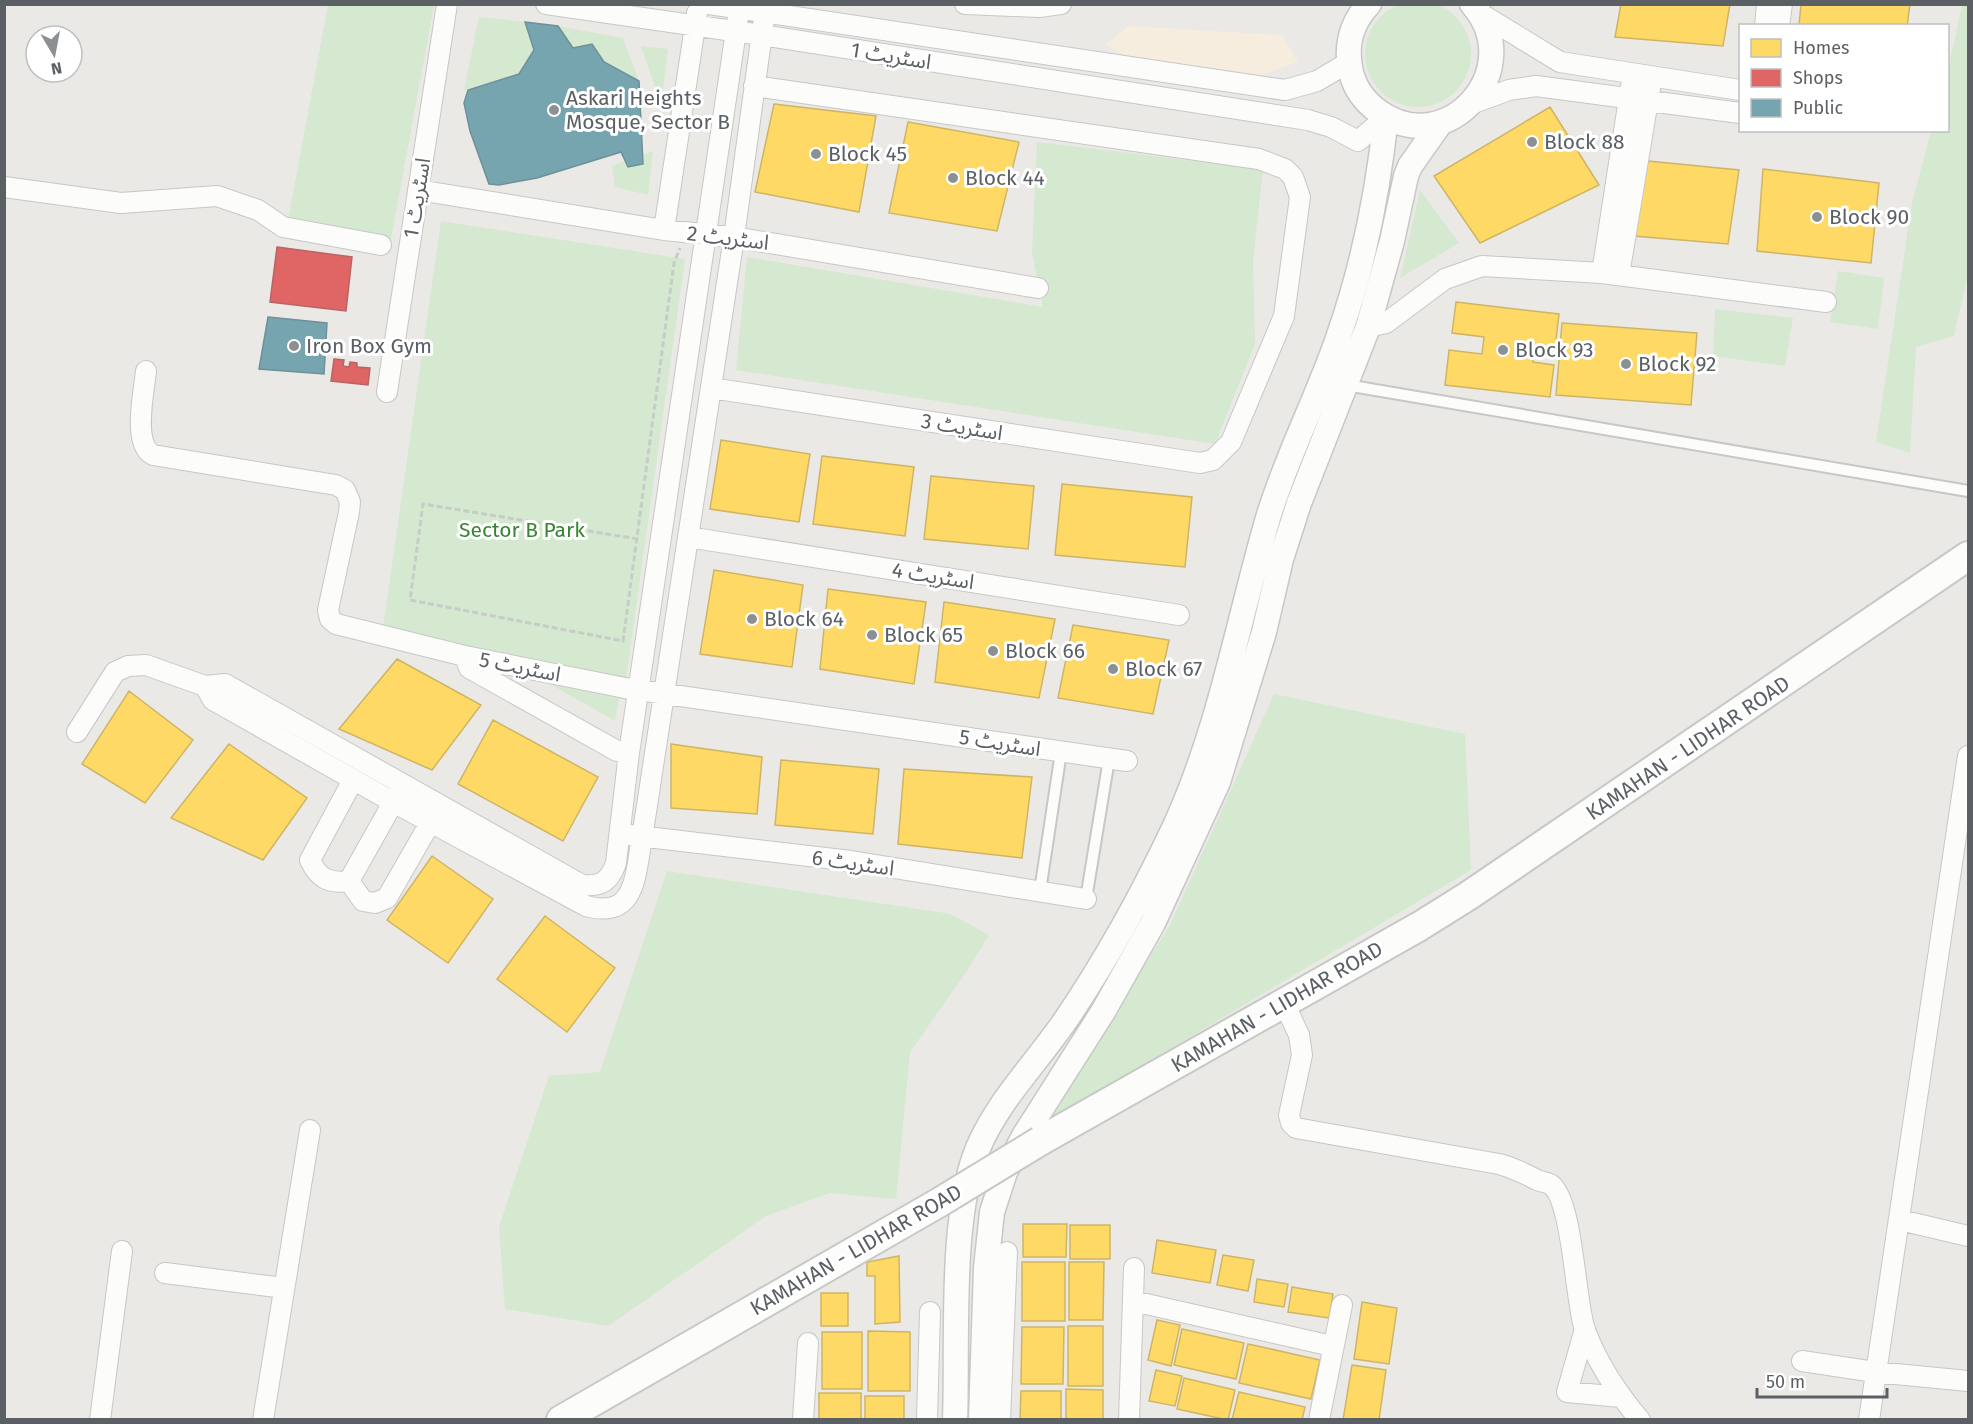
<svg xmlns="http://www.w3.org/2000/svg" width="1973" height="1424" viewBox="0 0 1973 1424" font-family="'Fira Sans','Noto Sans Arabic',sans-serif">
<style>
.commercial{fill:#f6edde}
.green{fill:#d5e8d0}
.homes{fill:#ffd966;stroke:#ceb565;stroke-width:1.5}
.shops{fill:#e06666;stroke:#b86465;stroke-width:1.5}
.public{fill:#76a5af;stroke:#6e9098;stroke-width:1.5}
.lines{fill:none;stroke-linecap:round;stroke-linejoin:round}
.service-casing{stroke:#c7c7c7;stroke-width:14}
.minor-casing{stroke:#c7c7c7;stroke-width:22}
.tertiary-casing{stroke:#c7c7c7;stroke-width:27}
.secondary-casing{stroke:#c7c8c8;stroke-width:32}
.path{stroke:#c6ccc8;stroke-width:3;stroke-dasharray:6 3;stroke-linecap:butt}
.service{stroke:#fcfcfb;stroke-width:10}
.minor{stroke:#fcfcfb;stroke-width:20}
.tertiary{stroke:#fcfcfb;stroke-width:24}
.secondary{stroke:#fcfcfb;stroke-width:28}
.secondary-bridge-casing{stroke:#c7c8c8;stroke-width:32;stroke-linecap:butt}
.secondary-bridge{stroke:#fcfcfb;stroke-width:28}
.poi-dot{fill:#8d9092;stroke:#fff;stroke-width:2}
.labels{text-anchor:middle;stroke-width:6;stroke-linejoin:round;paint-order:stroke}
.street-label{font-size:21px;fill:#5b6064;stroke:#fff}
.poi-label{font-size:21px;fill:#5b6064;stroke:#fff;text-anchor:start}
.park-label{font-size:21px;fill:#378531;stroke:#fff}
</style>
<rect width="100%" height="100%" fill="#ebe9e6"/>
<path class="commercial" d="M 1128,26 L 1282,35 L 1298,62 L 1252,78 L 1135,61 L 1106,45 Z"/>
<path class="green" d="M1365 54a53 53 0 1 1 106 0a53 53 0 1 1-106 0Z
M 328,5 L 434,5 L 391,239 L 288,220 Z
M 1962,5 L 1968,5 L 1968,274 L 1954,336 L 1916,347 L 1910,453 L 1876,442 L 1912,203 L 1931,131 L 1948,130 L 1948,69 Z
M 479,17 L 525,22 L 534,50 L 519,74 L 464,90 Z
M 558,26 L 623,38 L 639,81 L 604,62 L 592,44 L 573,48 Z
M 641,46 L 668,49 L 661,104 Z
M 1037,142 L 1263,169 L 1253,261 L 1255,344 L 1215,444 L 736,370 L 747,257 L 1043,307 L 1032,253 Z
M 653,151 L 648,195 L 615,187 L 612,166 Z
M 1420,190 L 1459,243 L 1400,278 Z
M 441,221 L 685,259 L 626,679 L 383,628 Z
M 1838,271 L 1884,278 L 1878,329 L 1830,322 Z
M 1715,309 L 1793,318 L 1785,366 L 1713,356 Z
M 550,684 L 619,698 L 615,721 Z
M 1274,694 L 1465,734 L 1471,870 L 1042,1125 L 1170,925 Z
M 667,871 L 951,914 L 989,935 L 967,971 L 910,1052 L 896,1199 L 830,1193 L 766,1216 L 608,1326 L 505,1309 L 499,1227 L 549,1076 L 600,1072 Z"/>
<path class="homes" d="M 1621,4 L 1730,4 L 1723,46 L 1615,37 Z
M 1801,4 L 1910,4 L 1907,26 L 1799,26 Z
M 774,104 L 876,116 L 859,212 L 755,192 Z
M 1550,107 L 1599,185 L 1480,243 L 1434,176 Z
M 908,122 L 1019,142 L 997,231 L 889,213 Z
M 1648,161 L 1739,170 L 1728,244 L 1634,236 Z
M 1763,169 L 1879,183 L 1871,263 L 1757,251 Z
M 1456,302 L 1559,314 L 1555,348 L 1535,346 L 1535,349 L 1523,348 L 1523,357 L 1533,358 L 1533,362 L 1554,365 L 1550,397 L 1445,385 L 1449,350 L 1482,354 L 1484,337 L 1452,333 Z
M 1562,323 L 1697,333 L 1691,405 L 1556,395 Z
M 721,440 L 810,454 L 799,522 L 710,509 Z
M 822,456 L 914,467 L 905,536 L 813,524 Z
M 931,476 L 1034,486 L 1028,549 L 924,539 Z
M 1062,484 L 1192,497 L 1185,567 L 1055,555 Z
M 714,570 L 803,585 L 792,667 L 700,654 Z
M 828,589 L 926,602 L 914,684 L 820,669 Z
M 944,602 L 1055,619 L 1039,698 L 935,682 Z
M 1073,625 L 1169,640 L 1153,714 L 1058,698 Z
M 397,659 L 481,705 L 432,770 L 339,729 Z
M 129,691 L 193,740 L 145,803 L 82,764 Z
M 493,720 L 598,777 L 563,841 L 458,784 Z
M 229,744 L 307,798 L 263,860 L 171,818 Z
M 671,744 L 762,757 L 757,814 L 671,808 Z
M 781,760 L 879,769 L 873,834 L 775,825 Z
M 904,769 L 1032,777 L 1022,858 L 898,844 Z
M 432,856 L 493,899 L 448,963 L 387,920 Z
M 545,916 L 615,968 L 567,1032 L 497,979 Z
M 1023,1224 L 1067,1224 L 1066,1257 L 1023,1257 Z
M 1070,1225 L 1110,1225 L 1110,1259 L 1070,1259 Z
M 1157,1240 L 1216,1250 L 1210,1283 L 1152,1273 Z
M 1223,1255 L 1254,1260 L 1248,1291 L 1217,1285 Z
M 899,1256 L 900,1322 L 875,1324 L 875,1276 L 867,1276 L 867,1262 Z
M 1022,1262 L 1065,1262 L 1065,1321 L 1022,1321 Z
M 1069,1262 L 1104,1262 L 1103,1320 L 1069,1320 Z
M 1257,1279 L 1288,1284 L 1284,1307 L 1254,1302 Z
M 1292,1287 L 1333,1294 L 1329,1318 L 1288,1312 Z
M 821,1293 L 848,1293 L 848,1326 L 821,1326 Z
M 1362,1302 L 1397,1308 L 1389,1364 L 1354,1359 Z
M 1157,1320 L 1180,1325 L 1171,1366 L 1148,1360 Z
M 1068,1326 L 1103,1326 L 1103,1386 L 1068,1386 Z
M 1022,1327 L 1064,1327 L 1063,1384 L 1021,1384 Z
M 1182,1329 L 1244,1343 L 1236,1379 L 1174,1365 Z
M 868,1331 L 910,1332 L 910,1391 L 868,1391 Z
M 822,1332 L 862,1332 L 862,1389 L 822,1389 Z
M 1248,1344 L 1320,1360 L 1311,1399 L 1239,1383 Z
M 1352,1365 L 1386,1370 L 1379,1420 L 1343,1420 Z
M 1156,1370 L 1182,1376 L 1175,1406 L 1149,1401 Z
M 1184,1378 L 1235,1390 L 1228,1420 L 1177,1409 Z
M 1066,1389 L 1103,1390 L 1103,1420 L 1066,1420 Z
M 1021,1391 L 1061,1391 L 1061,1420 L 1020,1420 Z
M 1239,1392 L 1305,1407 L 1302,1420 L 1232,1420 Z
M 819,1393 L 861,1393 L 861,1420 L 819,1420 Z
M 865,1396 L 904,1396 L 904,1420 L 865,1420 Z"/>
<path class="shops" d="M 277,247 L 352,257 L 346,311 L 270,302 Z
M 334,359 L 344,360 L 343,366 L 349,367 L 350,362 L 357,363 L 357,367 L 370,368 L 368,385 L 331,381 Z"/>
<path class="public" d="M 525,22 L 558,26 L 573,48 L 592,44 L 604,62 L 639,81 L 643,164 L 628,167 L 621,152 L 537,178 L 499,185 L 489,184 L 470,131 L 464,103 L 468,90 L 519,74 L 534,50 Z
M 268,317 L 327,323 L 324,374 L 259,369 Z"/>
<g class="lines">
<defs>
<path id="service" d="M 1346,385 L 1968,491
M 1040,891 L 1061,752
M 1086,899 L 1109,759"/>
<path id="minor" d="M 546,4 L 761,35 L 1308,120 L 1331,127 L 1358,141 L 1386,117
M 709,4 L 1285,90 L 1317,81 L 1349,62
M 965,4 L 1039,7 L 1061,4
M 1478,12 L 1560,62 L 1740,90
M 1765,26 L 1767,4
M 1779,26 L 1782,4
M 1471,104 L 1509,90 L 1536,86 L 1740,113
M 4,187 L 121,203 L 217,196 L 258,210 L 283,227 L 381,245
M 418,190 L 664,230 L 734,237 L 1038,288
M 664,230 L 697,13
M 1602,273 L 1631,86
M 1619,275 L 1650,88
M 1368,327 L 1386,323 L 1445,279 L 1482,266 L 1602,273 L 1826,302
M 146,371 C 144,392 132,444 153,455 L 336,485 L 345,490 L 350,502 L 349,512 L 328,610 L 330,619 L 336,624 L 465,656 L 625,688 L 1127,761
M 711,388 L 1200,463 L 1213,460 L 1231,442 L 1284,316 L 1300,197 L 1293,177 L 1285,169 L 1259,159 L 754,86
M 387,392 L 447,4
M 688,537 L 1179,615
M 465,656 L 469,668 L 617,751 L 629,753
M 205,686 L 213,700 L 393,802 L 586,906 C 637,920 635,874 642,838 L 734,237 L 766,4
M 77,732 L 115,672 L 128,666 L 146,665 L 205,686 L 225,684 L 582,885 C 601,887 610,881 616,863 L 629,753 L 740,4
M 630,835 L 851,861 L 1086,899
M 349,881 C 329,884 318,878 310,860 L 353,780
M 349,881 L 363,901 L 375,903 L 387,898 L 430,823
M 349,881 L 399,792
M 1284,1003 L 1299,1035 L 1302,1055 L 1289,1115 L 1291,1123 L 1296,1128 L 1499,1164 C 1514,1168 1524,1173 1537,1180 C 1541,1182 1546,1182 1550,1184 C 1573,1198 1575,1302 1585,1330 C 1597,1362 1618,1394 1640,1420
M 1900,1220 L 1968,1236
M 165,1273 L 284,1288
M 1133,1301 L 1332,1346
M 1585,1329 L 1567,1392 L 1621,1397
M 1802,1361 L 1875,1372 L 1968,1381
M 100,1420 L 122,1251
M 263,1420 L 310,1130
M 803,1420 L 808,1343
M 927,1420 L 930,1312
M 1000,1420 L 1007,1252
M 1129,1420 L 1134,1268
M 1319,1420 L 1342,1305
M 1869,1420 L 1968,756"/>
<path id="tertiary" d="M 1369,4 C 1351,23 1345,47 1351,72 C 1355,89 1365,102 1379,112 C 1448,161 1529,68 1472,4
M 955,1420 C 958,1343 949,1217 978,1148 C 998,1101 1036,1063 1065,1021 C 1107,959 1143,894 1175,826 C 1220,728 1238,621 1268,518 C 1287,455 1318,397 1339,335 C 1364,264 1378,192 1386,117
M 981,1420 L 986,1268 L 992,1212 L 1005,1172 L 1024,1136 L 1104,1010 L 1153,923 L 1218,782 L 1264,632 L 1281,559 L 1299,503 L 1368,327 L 1392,241 L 1406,176 L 1410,166 L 1441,122"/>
<path id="secondary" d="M 1040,1141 L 1420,926 L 1468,896 L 1968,556
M 561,1420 L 940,1202"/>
</defs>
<use href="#service" class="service-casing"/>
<use href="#minor" class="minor-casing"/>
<use href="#tertiary" class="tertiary-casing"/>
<use href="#secondary" class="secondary-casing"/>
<path class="path" d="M 638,539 L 423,504 L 410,600 L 623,641 L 674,263 L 680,248"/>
<use href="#service" class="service"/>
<use href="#minor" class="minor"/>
<use href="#tertiary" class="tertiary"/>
<use href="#secondary" class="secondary"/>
<defs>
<path id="secondary-bridge" d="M 940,1202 L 1040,1141"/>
</defs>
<use href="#secondary-bridge" class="secondary-bridge-casing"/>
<use href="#secondary-bridge" class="secondary-bridge"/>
</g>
<g class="poi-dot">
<circle cx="554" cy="110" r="6"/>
<circle cx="1532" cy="142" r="6"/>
<circle cx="816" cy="154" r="6"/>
<circle cx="953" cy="178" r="6"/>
<circle cx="1817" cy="217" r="6"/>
<circle cx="294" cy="346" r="6"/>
<circle cx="1503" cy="350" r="6"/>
<circle cx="1626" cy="364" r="6"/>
<circle cx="752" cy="619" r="6"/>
<circle cx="872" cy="635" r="6"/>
<circle cx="993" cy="651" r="6"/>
<circle cx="1113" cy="669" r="6"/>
</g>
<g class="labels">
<g class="street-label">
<text transform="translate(891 56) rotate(9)" y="7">اسٹریٹ 1</text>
<text transform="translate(417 198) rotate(-81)" y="7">اسٹریٹ 1</text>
<text transform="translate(728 238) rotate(7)" y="7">اسٹریٹ 2</text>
<text transform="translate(962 427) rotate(9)" y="7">اسٹریٹ 3</text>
<text transform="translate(933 576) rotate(9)" y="7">اسٹریٹ 4</text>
<text transform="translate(520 667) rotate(11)" y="7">اسٹریٹ 5</text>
<text transform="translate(1000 743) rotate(9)" y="7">اسٹریٹ 5</text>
<text transform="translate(1688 748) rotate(-34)" y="7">KAMAHAN - LIDHAR ROAD</text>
<text transform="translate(853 863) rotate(8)" y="7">اسٹریٹ 6</text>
<text transform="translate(1277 1007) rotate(-30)" y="7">KAMAHAN - LIDHAR ROAD</text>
<text transform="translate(856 1250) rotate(-30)" y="7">KAMAHAN - LIDHAR ROAD</text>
</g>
<g class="poi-label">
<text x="566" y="105">Askari Heights<tspan x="566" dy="24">Mosque, Sector B</tspan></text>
<text x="1544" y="149">Block 88</text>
<text x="828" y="161">Block 45</text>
<text x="965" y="185">Block 44</text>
<text x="1829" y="224">Block 90</text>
<text x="306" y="353">Iron Box Gym</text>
<text x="1515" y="357">Block 93</text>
<text x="1638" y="371">Block 92</text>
<text x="764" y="626">Block 64</text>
<text x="884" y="642">Block 65</text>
<text x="1005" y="658">Block 66</text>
<text x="1125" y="676">Block 67</text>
</g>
<g class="park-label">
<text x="522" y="537">Sector B Park</text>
</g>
</g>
<rect width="1973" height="1424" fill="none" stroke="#5b6064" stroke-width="12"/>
<rect x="1739" y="24" width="210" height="108" fill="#ffffff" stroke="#bdbfc1" stroke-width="1.5"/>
<rect x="1751" y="39" width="30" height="18" fill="#ffd966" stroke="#bdbfc1" stroke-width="1.5"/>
<text x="1793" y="54" font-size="18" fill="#5b6064">Homes</text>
<rect x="1751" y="69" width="30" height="18" fill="#e06666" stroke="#bdbfc1" stroke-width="1.5"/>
<text x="1793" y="84" font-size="18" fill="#5b6064">Shops</text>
<rect x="1751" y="99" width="30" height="18" fill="#76a5af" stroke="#bdbfc1" stroke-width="1.5"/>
<text x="1793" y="114" font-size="18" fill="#5b6064">Public</text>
<g transform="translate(54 54) rotate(170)"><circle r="28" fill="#ffffff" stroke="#bdbfc1" stroke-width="1.5"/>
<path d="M0-4.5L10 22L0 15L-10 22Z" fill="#8d9092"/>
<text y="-9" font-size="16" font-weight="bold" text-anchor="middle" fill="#5b6064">N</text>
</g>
<path d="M1757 1388v9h130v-9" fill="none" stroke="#5b6064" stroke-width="3"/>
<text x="1766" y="1388" font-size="18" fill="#5b6064" stroke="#ffffff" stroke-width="4.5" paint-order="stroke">50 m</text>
</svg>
